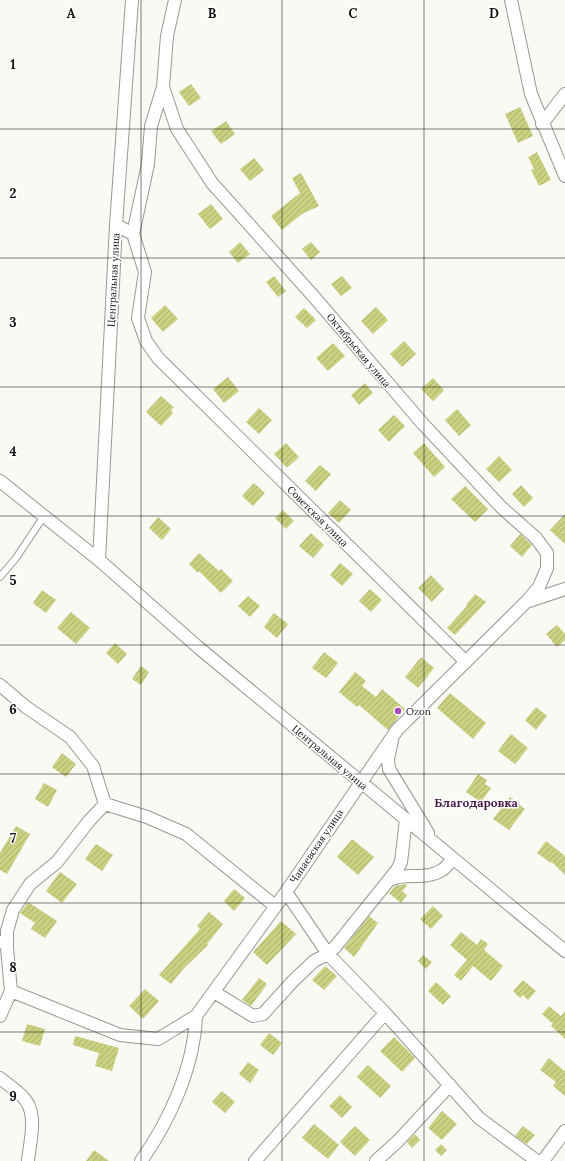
<svg xmlns="http://www.w3.org/2000/svg" width="565" height="1161" viewBox="0 0 565 1161" font-family="Lora,serif">
<style>
.building{fill:url(#building-hatch)}
.lines{fill:none;stroke-linecap:round;stroke-linejoin:round}
.service-casing{stroke:#989994;stroke-width:8}
.minor-casing{stroke:#989994;stroke-width:14}
.service{stroke:#fff;stroke-width:6}
.minor{stroke:#fff;stroke-width:12}
.grid{fill:none;stroke:#121311;stroke-width:1;stroke-opacity:0.55}
.poi-dot{fill:#ab4cb6;stroke:#fff;stroke-width:1.5}
.labels{text-anchor:middle;stroke-width:3;stroke-linejoin:round;paint-order:stroke}
.street-label{font-size:10px;fill:#121311;stroke:#fff}
.poi-label{font-size:10px;fill:#121311;stroke:#fff;text-anchor:start}
.quarter-label{font-size:12px;font-weight:bold;fill:#481b4d;stroke:#fff}
.grid-label{font-size:13px;text-anchor:middle;font-weight:bold;fill:#121311;stroke:#fff;stroke-width:3;stroke-linejoin:round;paint-order:stroke}
</style>
<defs>
<pattern id="building-hatch" width="6" height="6" patternUnits="userSpaceOnUse"><rect width="6" height="6" fill="#c9d181"/><path d="M-1 1l2-2M0 6l6-6M5 7l2-2" fill="none" stroke="#acb36e"/></pattern>
</defs>
<rect width="100%" height="100%" fill="#fafaf5"/>
<path class="building" d="M 191,84 L 201,98 L 189,106 L 179,92 Z
M 520,107 L 533,136 L 518,143 L 505,114 Z
M 226,121 L 235,134 L 221,144 L 211,131 Z
M 537,152 L 551,180 L 539,186 L 531,170 L 534,169 L 528,157 Z
M 254,158 L 264,170 L 250,181 L 240,169 Z
M 301,173 L 319,206 L 302,214 L 282,230 L 271,216 L 300,193 L 292,178 Z
M 211,204 L 223,219 L 210,229 L 198,214 Z
M 240,242 L 250,254 L 238,263 L 229,252 Z
M 311,242 L 320,252 L 311,260 L 302,249 Z
M 274,276 L 286,291 L 278,297 L 266,282 Z
M 342,276 L 352,288 L 341,296 L 331,284 Z
M 165,305 L 178,319 L 163,332 L 151,318 Z
M 376,307 L 388,320 L 373,334 L 361,321 Z
M 304,308 L 316,320 L 307,328 L 295,317 Z
M 404,341 L 416,354 L 402,367 L 390,354 Z
M 333,343 L 345,356 L 328,371 L 316,358 Z
M 228,377 L 239,391 L 224,403 L 213,389 Z
M 433,378 L 444,390 L 433,401 L 421,389 Z
M 365,383 L 373,393 L 359,405 L 351,395 Z
M 161,396 L 174,407 L 171,410 L 173,413 L 161,426 L 146,412 Z
M 259,408 L 272,420 L 259,434 L 246,422 Z
M 457,409 L 471,425 L 459,436 L 445,420 Z
M 394,415 L 405,426 L 389,442 L 378,430 Z
M 286,443 L 299,457 L 287,468 L 274,454 Z
M 424,443 L 445,467 L 434,477 L 413,453 Z
M 499,456 L 512,470 L 499,482 L 486,469 Z
M 320,465 L 331,474 L 316,491 L 305,481 Z
M 254,483 L 265,493 L 253,506 L 242,496 Z
M 521,485 L 533,498 L 524,507 L 512,494 Z
M 465,486 L 488,509 L 475,522 L 451,499 Z
M 340,500 L 351,510 L 339,523 L 328,513 Z
M 283,510 L 294,521 L 286,529 L 275,518 Z
M 565,514 L 565,544 L 550,530 Z
M 158,517 L 171,529 L 162,540 L 149,528 Z
M 311,533 L 324,545 L 313,558 L 299,546 Z
M 520,534 L 532,545 L 522,557 L 510,546 Z
M 199,553 L 219,571 L 221,569 L 233,581 L 221,593 L 199,571 L 198,573 L 189,564 Z
M 340,563 L 353,574 L 342,586 L 330,575 Z
M 431,575 L 444,589 L 432,602 L 418,588 Z
M 370,589 L 382,600 L 371,612 L 359,601 Z
M 42,590 L 56,600 L 46,613 L 33,603 Z
M 475,594 L 486,602 L 455,635 L 447,628 L 467,606 L 466,605 Z
M 248,596 L 260,606 L 250,617 L 238,606 Z
M 71,612 L 90,628 L 76,644 L 57,628 Z
M 274,613 L 288,624 L 277,638 L 264,627 Z
M 557,625 L 565,634 L 565,640 L 557,647 L 546,634 Z
M 115,643 L 127,654 L 118,664 L 106,653 Z
M 324,652 L 338,663 L 326,678 L 312,668 Z
M 421,657 L 434,668 L 418,688 L 405,677 Z
M 141,666 L 149,672 L 141,685 L 132,679 Z
M 355,672 L 366,681 L 362,686 L 376,697 L 382,689 L 405,709 L 388,730 L 359,705 L 357,707 L 339,692 Z
M 450,693 L 486,723 L 473,739 L 437,708 Z
M 536,707 L 547,716 L 536,730 L 525,720 Z
M 511,734 L 528,748 L 515,764 L 498,751 Z
M 62,753 L 76,764 L 66,777 L 52,767 Z
M 478,774 L 487,780 L 485,784 L 491,788 L 481,802 L 466,792 Z
M 44,783 L 57,790 L 48,807 L 35,799 Z
M 510,797 L 525,809 L 509,830 L 493,819 Z
M 16,826 L 30,834 L 7,874 L 0,870 L 0,853 Z
M 352,839 L 374,857 L 358,875 L 337,857 Z
M 546,841 L 565,856 L 565,875 L 552,862 L 551,863 L 537,853 Z
M 96,844 L 113,855 L 102,871 L 85,859 Z
M 60,872 L 77,884 L 62,903 L 46,891 Z
M 405,884 L 407,886 L 402,891 L 407,895 L 401,903 L 389,893 L 395,886 Z
M 234,889 L 245,898 L 234,911 L 224,901 Z
M 28,902 L 57,921 L 45,938 L 31,929 L 35,923 L 20,913 Z
M 433,906 L 443,916 L 431,929 L 420,919 Z
M 209,912 L 223,924 L 207,944 L 208,945 L 184,968 L 171,984 L 159,975 L 200,929 L 197,926 Z
M 369,916 L 378,923 L 354,957 L 344,948 Z
M 281,921 L 296,934 L 267,965 L 253,952 Z
M 461,932 L 477,945 L 481,939 L 488,944 L 484,950 L 503,966 L 491,981 L 473,966 L 461,981 L 454,975 L 467,960 L 450,945 Z
M 423,955 L 432,962 L 426,969 L 418,961 Z
M 325,966 L 337,976 L 324,990 L 312,980 Z
M 259,978 L 267,984 L 251,1006 L 242,1000 Z
M 523,980 L 536,991 L 528,1000 L 523,995 L 520,998 L 513,991 Z
M 436,982 L 451,996 L 443,1005 L 428,991 Z
M 145,989 L 159,1001 L 143,1019 L 129,1006 Z
M 549,1006 L 561,1016 L 565,1011 L 565,1039 L 551,1026 L 553,1024 L 542,1014 Z
M 27,1024 L 45,1029 L 40,1046 L 22,1041 Z
M 269,1033 L 282,1043 L 273,1055 L 260,1045 Z
M 75,1036 L 119,1048 L 112,1071 L 95,1066 L 99,1053 L 73,1045 Z
M 394,1037 L 415,1058 L 402,1072 L 380,1051 Z
M 549,1058 L 564,1071 L 565,1070 L 565,1096 L 553,1086 L 556,1082 L 540,1070 Z
M 248,1062 L 259,1070 L 250,1083 L 239,1074 Z
M 368,1065 L 391,1086 L 380,1098 L 357,1077 Z
M 222,1091 L 235,1102 L 225,1113 L 212,1102 Z
M 340,1095 L 352,1107 L 342,1118 L 329,1106 Z
M 442,1111 L 457,1124 L 442,1140 L 428,1128 Z
M 314,1124 L 339,1145 L 328,1159 L 302,1138 Z
M 355,1126 L 370,1140 L 355,1156 L 340,1142 Z
M 523,1126 L 535,1135 L 527,1144 L 515,1136 Z
M 415,1134 L 420,1140 L 412,1148 L 407,1142 Z
M 441,1144 L 447,1150 L 441,1156 L 435,1150 Z
M 94,1150 L 109,1161 L 86,1161 Z"/>
<g class="lines">
<defs>
<path id="service" d="M 0,577 L 16,558 L 44,516"/>
<path id="minor" d="M 511,0 L 531,94 L 565,176
M 163,87 L 177,129 L 212,183 L 315,298 L 423,424 L 502,508 L 536,538 L 547,553 L 547,568 L 539,587 L 527,601
M 542,124 L 565,94
M 116,225 L 133,234 L 145,272 L 138,318 L 146,341 L 158,358 L 466,662
M 133,234 L 148,164 L 151,126 L 163,87 L 167,36 L 175,0
M 0,481 L 99,560 L 199,648 L 565,951
M 99,560 L 116,225 L 132,0
M 0,685 L 26,707 L 70,737 L 93,766 L 105,804
M 392,741 L 388,759 L 389,769 L 428,833
M 105,804 L 147,817 L 186,834 L 275,906
M 392,879 C 407,873 427,880 442,870 C 446,868 449,862 453,859
M 286,892 L 328,954 L 385,1013 L 479,1118 L 537,1161
M 7,948 L 7,931 L 13,910 L 30,884 L 57,862 L 89,821 L 105,804
M 11,991 L 120,1035 L 158,1039 L 196,1016
M 214,992 L 253,1016 L 263,1014 L 293,981 L 314,961 L 328,954 L 335,947 L 397,870 L 401,862 L 406,819
M 0,1016 L 11,991 L 7,948 L 4,941
M 0,1078 C 7,1084 15,1089 22,1096 C 39,1112 30,1140 28,1161
M 141,1161 C 170,1120 194,1067 196,1016 L 286,892 L 397,730 L 526,602 L 565,589
M 255,1161 L 385,1013
M 376,1161 L 398,1141 L 450,1085
M 543,1161 L 565,1131"/>
</defs>
<use href="#service" class="service-casing"/>
<use href="#minor" class="minor-casing"/>
<use href="#service" class="service"/>
<use href="#minor" class="minor"/>
</g>
<path class="grid" d="M 141,0 L 141,1161M 282,0 L 282,1161M 424,0 L 424,1161M 0,129 L 565,129M 0,258 L 565,258M 0,387 L 565,387M 0,516 L 565,516M 0,645 L 565,645M 0,774 L 565,774M 0,903 L 565,903M 0,1032 L 565,1032"/>
<circle class="poi-dot" cx="398" cy="711" r="4"/>
<g class="labels">
<g class="street-label">
<text transform="translate(113 280) rotate(-87)" y="4">Центральная улица</text>
<text transform="translate(359 350) rotate(50)" y="4">Октябрьская улица</text>
<text transform="translate(318 516) rotate(45)" y="4">Советская улица</text>
<text transform="translate(330 757) rotate(40)" y="4">Центральная улица</text>
<text transform="translate(316 846) rotate(-56)" y="4">Чапаевская улица</text>
</g>
<g class="poi-label">
<text x="406" y="715">Ozon</text>
</g>
<g class="quarter-label">
<text x="476" y="807">Благодаровка</text>
</g>
</g>
<g class="grid-label">
<text x="71" y="18">A</text>
<text x="212" y="18">B</text>
<text x="353" y="18">C</text>
<text x="494" y="18">D</text>
<text x="13" y="69">1</text>
<text x="13" y="198">2</text>
<text x="13" y="327">3</text>
<text x="13" y="456">4</text>
<text x="13" y="585">5</text>
<text x="13" y="714">6</text>
<text x="13" y="843">7</text>
<text x="13" y="972">8</text>
<text x="13" y="1101">9</text>
</g>
</svg>
